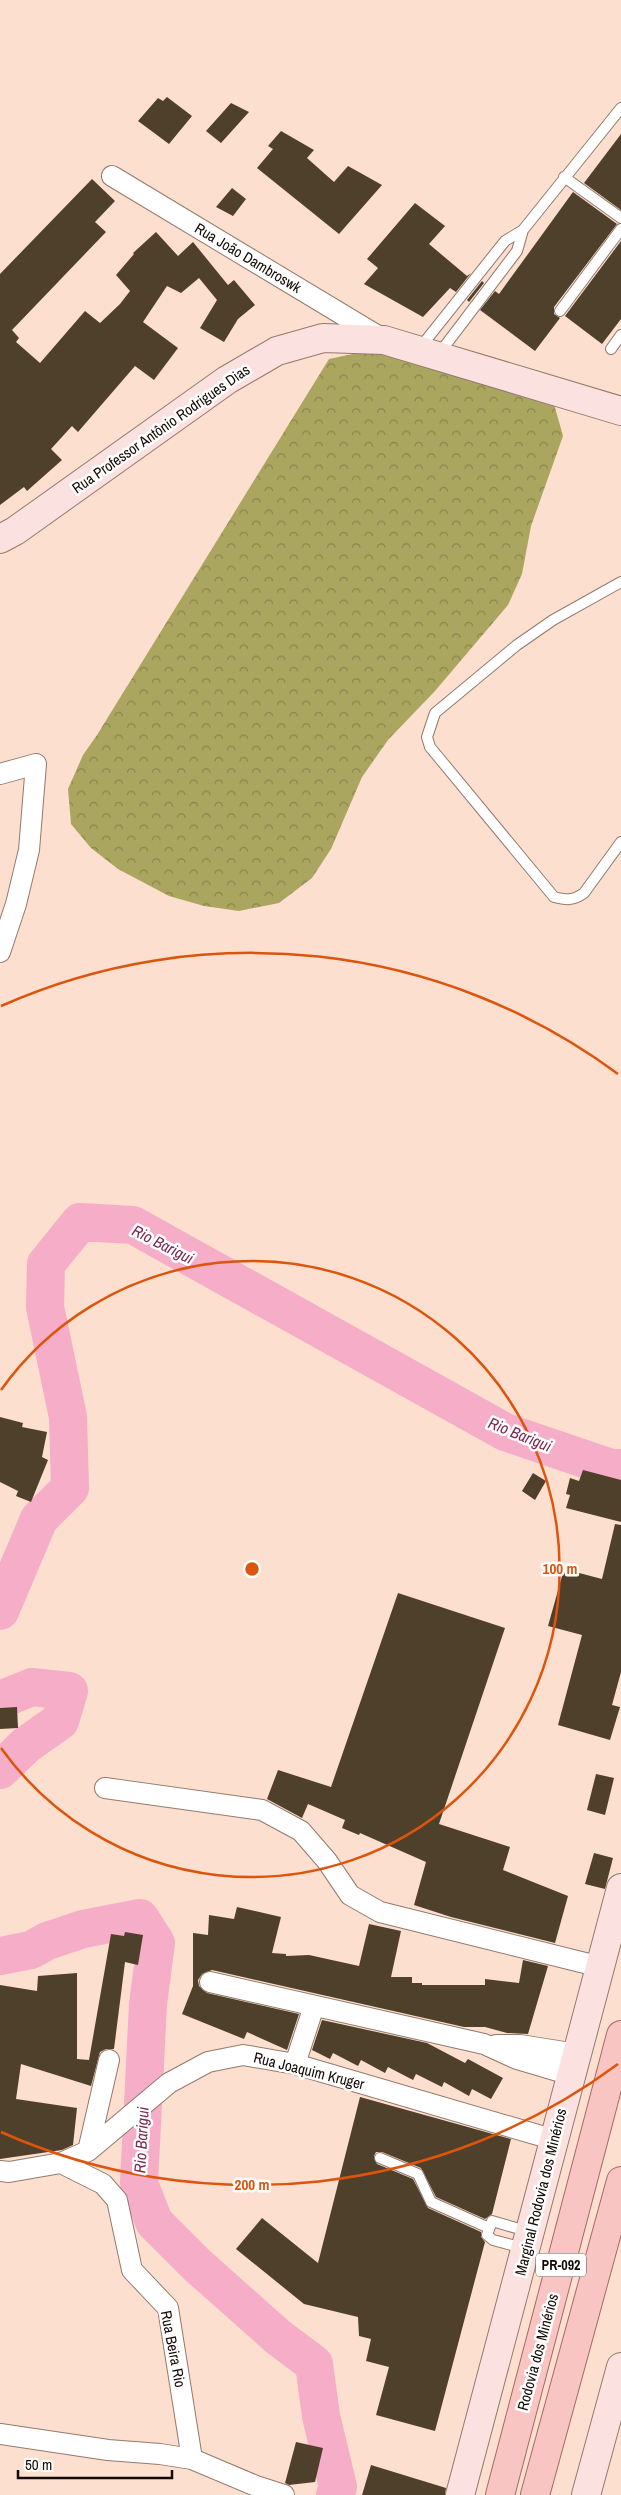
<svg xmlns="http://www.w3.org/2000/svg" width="621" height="2495" viewBox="0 0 621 2495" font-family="'Archivo Narrow',sans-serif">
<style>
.forest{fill:url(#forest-crowns)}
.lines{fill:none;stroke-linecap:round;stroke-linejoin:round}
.river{stroke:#f6adc8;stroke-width:38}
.building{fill:#4f402b}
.service-casing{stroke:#947a6c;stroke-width:12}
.minor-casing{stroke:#947a6c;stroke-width:22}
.secondary-casing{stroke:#947a6c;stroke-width:30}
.primary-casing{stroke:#a56a65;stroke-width:30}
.service{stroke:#fff;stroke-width:10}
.minor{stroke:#fff;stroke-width:20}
.secondary{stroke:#fbe2e0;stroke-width:28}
.primary{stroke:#f8c5c2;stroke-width:28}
.ring{fill:none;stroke:#dd550c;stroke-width:2.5}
.labels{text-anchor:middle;stroke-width:5;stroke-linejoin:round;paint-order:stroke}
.shield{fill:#fff;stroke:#5a5450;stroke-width:1}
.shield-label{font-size:14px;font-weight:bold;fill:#130a05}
.street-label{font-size:15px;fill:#130a05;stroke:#fff}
.water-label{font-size:16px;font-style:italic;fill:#7c294f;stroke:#fff}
.centre{fill:#dd550c;stroke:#fff;stroke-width:2.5}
.ring-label{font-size:15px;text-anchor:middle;font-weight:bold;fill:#dd550c;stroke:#fff;stroke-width:5;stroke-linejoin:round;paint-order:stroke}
</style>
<defs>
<pattern id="forest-crowns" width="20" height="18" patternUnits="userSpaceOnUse" patternTransform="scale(1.25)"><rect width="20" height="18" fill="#aaa660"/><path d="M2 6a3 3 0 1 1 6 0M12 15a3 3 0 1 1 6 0" fill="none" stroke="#89854d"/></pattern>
</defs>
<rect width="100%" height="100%" fill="#fddfcf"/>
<path class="forest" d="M 362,352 L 396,352 L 554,404 L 563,436 L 531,526 L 522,574 L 508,605 L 435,691 L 388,740 L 362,777 L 331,849 L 312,878 L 279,903 L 239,911 L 204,906 L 169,896 L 118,869 L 91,848 L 71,824 L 68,789 L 83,755 L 97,735 L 329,359 Z"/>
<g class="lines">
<path class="river" d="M 0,1611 L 39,1519 L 70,1488 L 68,1417 L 45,1307 L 46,1264 L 80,1222 L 133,1225 L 505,1432 L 611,1468 L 621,1468
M 0,1700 L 32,1687 L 69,1691 L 60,1721 L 26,1745 L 0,1770
M 0,1956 L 31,1950 L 47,1941 L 83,1929 L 140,1918 L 156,1943 L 148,2004 L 139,2183 L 154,2222 L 197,2265 L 278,2337 L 314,2364 L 321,2416 L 338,2487 L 335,2495"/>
</g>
<path class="building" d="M 167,97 L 192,116 L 169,144 L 138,121 L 158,98 L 163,101 Z
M 231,103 L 249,112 L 221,143 L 206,131 Z
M 281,131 L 314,150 L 307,158 L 334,182 L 348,166 L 382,185 L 339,234 L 257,168 L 273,149 L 268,146 Z
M 621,134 L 621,210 L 584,183 Z
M 92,179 L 115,201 L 95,222 L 106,232 L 12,330 L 19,338 L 16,342 L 40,363 L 85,311 L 100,323 L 120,304 L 130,291 L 116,275 L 134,254 L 133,253 L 156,232 L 178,256 L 193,242 L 228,285 L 234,280 L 255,305 L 238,319 L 224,342 L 200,328 L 217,300 L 199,278 L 181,293 L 167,286 L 143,322 L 178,348 L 154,380 L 135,366 L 78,432 L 72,426 L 51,449 L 62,460 L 27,491 L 24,487 L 0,505 L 0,274 Z
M 232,188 L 246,199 L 233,216 L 216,207 Z
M 573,192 L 617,224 L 554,307 L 554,314 L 560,318 L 535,351 L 480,310 L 495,291 L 499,294 Z
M 415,203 L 445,226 L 429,244 L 467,276 L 471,273 L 456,292 L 450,288 L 423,317 L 364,284 L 378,268 L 367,259 Z
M 621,241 L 621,319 L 602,344 L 565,316 Z
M 482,281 L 484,283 L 469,302 L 467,300 Z
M 0,1417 L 23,1423 L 22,1427 L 47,1432 L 42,1457 L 48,1460 L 31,1502 L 16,1496 L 18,1491 L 0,1482 Z
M 583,1470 L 621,1480 L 621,1522 L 566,1508 L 570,1495 L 566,1494 L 570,1478 L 579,1481 Z
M 533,1473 L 546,1481 L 535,1500 L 522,1491 Z
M 615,1524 L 621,1525 L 621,1672 L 612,1705 L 620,1707 L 610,1740 L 558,1725 L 582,1635 L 548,1626 L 564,1569 L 602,1579 Z
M 398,1593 L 505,1628 L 439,1824 L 510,1847 L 503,1870 L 568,1896 L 555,1943 L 451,1917 L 414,1905 L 426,1862 L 360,1833 L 359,1835 L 342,1828 L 345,1820 L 308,1804 L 302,1818 L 267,1799 L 278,1770 L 331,1787 Z
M 17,1707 L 18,1728 L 0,1729 L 0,1708 Z
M 596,1774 L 614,1778 L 605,1815 L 587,1810 Z
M 594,1853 L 613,1858 L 605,1889 L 585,1884 Z
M 237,1907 L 281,1917 L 272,1953 L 286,1954 L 286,1956 L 309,1955 L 359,1966 L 369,1924 L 401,1931 L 391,1977 L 412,1977 L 412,1983 L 422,1983 L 422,1985 L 485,1985 L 485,1979 L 519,1983 L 523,1960 L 548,1966 L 528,2034 L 507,2033 L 485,2027 L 464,2027 L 212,1970 L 202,1974 L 198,1980 L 199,1986 L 207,1993 L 299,2014 L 287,2050 L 247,2032 L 244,2039 L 182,2014 L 193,1986 L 193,1933 L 208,1935 L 209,1915 L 234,1919 Z
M 125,1932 L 143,1935 L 138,1965 L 125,1962 L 114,2049 L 106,2049 L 100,2052 L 91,2086 L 21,2064 L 16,2099 L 77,2108 L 73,2145 L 62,2150 L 0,2159 L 0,1985 L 37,1991 L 38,1976 L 77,1973 L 77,2059 L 89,2060 L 111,1934 L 124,1936 Z
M 322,2020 L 427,2043 L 465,2063 L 468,2059 L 503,2078 L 491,2099 L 472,2089 L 469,2096 L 444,2082 L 442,2087 L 416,2074 L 413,2080 L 388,2067 L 385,2073 L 361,2060 L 358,2066 L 333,2053 L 330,2059 L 312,2050 Z
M 360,2097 L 511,2139 L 492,2214 L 485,2219 L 436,2197 L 421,2168 L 382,2152 L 376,2152 L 374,2156 L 377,2164 L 413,2179 L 428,2208 L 481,2232 L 481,2237 L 485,2242 L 435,2431 L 376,2415 L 389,2367 L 366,2361 L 371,2339 L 359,2336 L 358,2317 L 304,2304 L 236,2249 L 262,2218 L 318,2263 Z
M 296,2442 L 323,2448 L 315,2482 L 289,2485 L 285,2483 Z
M 371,2465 L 446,2488 L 445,2495 L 362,2495 Z"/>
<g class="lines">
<defs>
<path id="service" d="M 564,177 L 621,218
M 560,311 L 621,229
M 419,349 L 505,241 L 523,230
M 611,349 L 621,335
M 438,355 L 517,251 L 523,230 L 621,108
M 621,582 L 553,620 L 517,645 L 435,713 L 427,737 L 430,747 L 554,897 C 566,900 573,901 584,893 L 621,842
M 380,2158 L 418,2174 L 431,2202 L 489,2228
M 523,2248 L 493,2240 L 487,2235 L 492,2221 L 530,2232"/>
<path id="minor" d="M 112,176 L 383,339
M 0,774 L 36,764 L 29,850 L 16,904 L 0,952
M 105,1788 L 262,1810 L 301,1831 L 327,1861 L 350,1895 L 380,1912 L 601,1967
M 210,1982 L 484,2044 L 517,2059 L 571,2075
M 496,2045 L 520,2045 L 577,2054
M 295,2064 L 314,2006
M 88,2151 L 109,2060
M 61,2163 L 103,2184 L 117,2200 L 132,2270 L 168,2308 L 192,2459
M 0,2171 L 9,2172 L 61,2163 L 88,2151 L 169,2083 L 208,2062 L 243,2055 L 295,2064 L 555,2140
M 0,2434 L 108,2450 L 160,2454 L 192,2459 L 256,2486 L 284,2495"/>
<path id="secondary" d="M 0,539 L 15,531 L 227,380 L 277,351 L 323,338 L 384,340 L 621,411
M 460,2495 L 621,1888
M 586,2495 L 621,2367"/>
<path id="primary" d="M 500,2495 L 621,2035
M 535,2495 L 621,2181"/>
</defs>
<use href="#service" class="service-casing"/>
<use href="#minor" class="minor-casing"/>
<use href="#secondary" class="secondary-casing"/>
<use href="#primary" class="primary-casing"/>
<use href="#service" class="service"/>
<use href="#minor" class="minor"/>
<use href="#secondary" class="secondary"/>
<use href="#primary" class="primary"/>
</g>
<g class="ring">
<path d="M1 1390A308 308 0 1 1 1 1748"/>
<path d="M618 2064A616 616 0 0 1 1 2132M1 1006A616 616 0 0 1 618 1074"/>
</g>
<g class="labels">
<rect class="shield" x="536" y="2253.5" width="50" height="23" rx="4"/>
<g class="shield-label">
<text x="561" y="2270">PR-092</text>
</g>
<g class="street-label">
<text transform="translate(248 258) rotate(31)" y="5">Rua João Dambroswk</text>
<text transform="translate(161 429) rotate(-35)" y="5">Rua Professor Antônio Rodrigues Dias</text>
<text transform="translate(309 2071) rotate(14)" y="5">Rua Joaquim Kruger</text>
<text transform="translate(541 2192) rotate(-76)" y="5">Marginal Rodovia dos Minérios</text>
<text transform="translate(173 2349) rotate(79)" y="5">Rua Beira Rio</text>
<text transform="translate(538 2352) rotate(-75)" y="5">Rodovia dos Minérios</text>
</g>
<g class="water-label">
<text transform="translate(163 1244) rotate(27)" y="6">Rio Barigui</text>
<text transform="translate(520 1434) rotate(22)" y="6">Rio Barigui</text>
<text transform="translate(141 2140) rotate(-87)" y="6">Rio Barigui</text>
</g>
</g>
<circle cx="252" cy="1569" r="8" class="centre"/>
<g class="ring-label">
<text x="560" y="1574">100 m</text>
<text x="252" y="2190">200 m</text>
</g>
<path d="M18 2470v8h154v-8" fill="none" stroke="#130a05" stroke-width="2.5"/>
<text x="25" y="2470" font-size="15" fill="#130a05" stroke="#ffffff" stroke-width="4" paint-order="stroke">50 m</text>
</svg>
